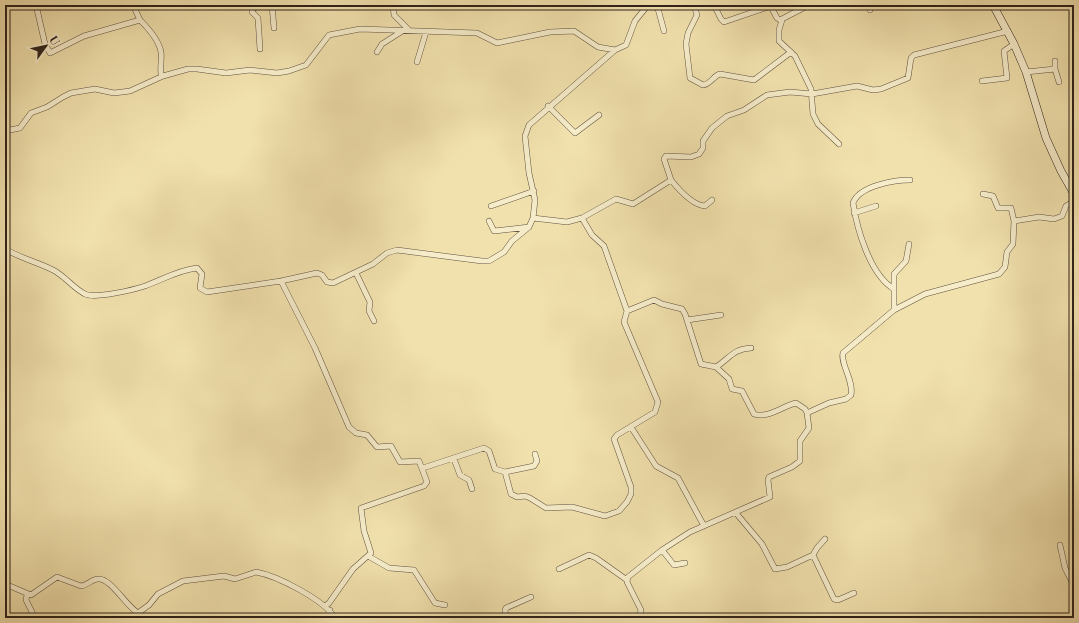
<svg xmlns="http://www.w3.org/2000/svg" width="1079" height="623" viewBox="0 0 1079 623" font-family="'Libre Bodoni',serif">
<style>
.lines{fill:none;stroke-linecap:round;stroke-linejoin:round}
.street-casing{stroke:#5f523f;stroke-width:6}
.secondary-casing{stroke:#2e221a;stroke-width:8}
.street{stroke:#f6ecca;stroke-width:5}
.secondary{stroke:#f6ecca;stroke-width:7}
</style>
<rect width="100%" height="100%" fill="#f1e1ad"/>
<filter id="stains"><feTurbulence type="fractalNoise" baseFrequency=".005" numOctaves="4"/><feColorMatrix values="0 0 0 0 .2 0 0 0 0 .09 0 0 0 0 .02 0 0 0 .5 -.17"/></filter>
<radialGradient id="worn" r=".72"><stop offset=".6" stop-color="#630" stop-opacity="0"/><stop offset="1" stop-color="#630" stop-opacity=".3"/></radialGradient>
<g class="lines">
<defs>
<path id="street" d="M 36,5 L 45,44 L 50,53 L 84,36 L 140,20 C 148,28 159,40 161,52 C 162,59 160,67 161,74 L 163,76 L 188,69 L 197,69 L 226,73 L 250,70 L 277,73 L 289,71 L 306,65 L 329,35 L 360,29 L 477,33 L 497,43 L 550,32 L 574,31 L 598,47 L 615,50
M 133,5 L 140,20
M 259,5 L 253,9 L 252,12 L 258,18 L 260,49
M 272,5 L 274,28
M 657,5 L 664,31
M 694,5 L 697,15 L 688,33 L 686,44 L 690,78 L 703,85 C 711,84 713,76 720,74 L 754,80 L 791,52
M 714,5 L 721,19 L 724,22 L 771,6
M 770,5 L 777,18 L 780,20 L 809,5
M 869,5 L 870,10
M 393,6 L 394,15 L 408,29
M 996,8 L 1007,5
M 782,20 L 779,30 L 779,41 L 795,56 L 811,89 L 813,114 L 818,124 L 839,144
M 377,52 L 382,44 L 404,30
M 1055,61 L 1055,69
M 417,62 L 426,32
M 1026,72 L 1055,69 L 1059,82
M 982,81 L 1007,78 L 1004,51 L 1014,44
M 548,106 L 575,133 L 599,115
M 5,131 L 20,128 L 31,113 L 47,107 L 63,97 L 71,93 L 95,89 L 114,93 L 130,91 L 163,76
M 671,180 C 679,190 692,205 705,206 L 712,200
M 983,194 L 993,196 L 998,208 L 1011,208 L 1014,221
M 491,206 L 534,191
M 854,213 L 876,206
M 533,218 L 567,222 L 582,218 L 616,199 L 633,204 L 671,180 L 664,159 L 666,156 L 691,157 L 699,154 L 703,148 L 703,141 L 712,128 L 727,116 L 744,110 L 767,95 L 790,92 L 812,94 L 857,86 L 873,90 L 881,89 L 908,78 L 911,58 L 914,55 L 1008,31
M 582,218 L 592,235 L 604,246 L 627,311 L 654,300 L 662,304 L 682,309 L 685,314 L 701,364 L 716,367 L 729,379 L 732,389 L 742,391 L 754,414 C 767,419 783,406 796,403 L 805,409 L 807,413
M 489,221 L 494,231 L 529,227
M 5,249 C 20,258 37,262 53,270 C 65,276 73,288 85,294 C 94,299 133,290 145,286 C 162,280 178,270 197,268 L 202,274 L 200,288 L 207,292 L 281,281 L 317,273 L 322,275 L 327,282 L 333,283 L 373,264 L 387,253 L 397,250 L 482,261 L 489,261 L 504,252 L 512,241 L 529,227 L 533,218 L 535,200 L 529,173 L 525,136 L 529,125 L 615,50 L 626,45 L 635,21 L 648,5
M 356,273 L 370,302 L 369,311 L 374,321
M 281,281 L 315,348 L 349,427 L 356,433 L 367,435 L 377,447 L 391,446 L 400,462 L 419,461 L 427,482 L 424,486 L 361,508 L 364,531 L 371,553 L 353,569 L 329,603 L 325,606
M 894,289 C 870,275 857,229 853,203 C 859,186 894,180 910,180
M 894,310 L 894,274 L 906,261 L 909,244
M 687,320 L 721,315
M 716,367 C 730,358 733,349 751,348
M 631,427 L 656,466 L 678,478 L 704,526
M 454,459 L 460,475 L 469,480 L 472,489
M 423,468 L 484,448 L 489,451 L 495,469 L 505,472 L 534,466 L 537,461 L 535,454
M 505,472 L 511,494 L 517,497 L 525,496 L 530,498 L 546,508 L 572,507 L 605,516 L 619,511 L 627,502 L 631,494 L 631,487 L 614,439 L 617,435 L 655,412 L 658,402 L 624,322 L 627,311
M 736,513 L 762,544 L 775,569 L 787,567 L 813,555 L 817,548 L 825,539
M 1060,545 L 1065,568 L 1074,586
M 662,550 L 674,565 L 685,563
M 813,555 L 834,599 L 838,600 L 854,593
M 368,556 L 389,568 L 414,570 L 435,603 L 445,605
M 559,569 L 589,555 L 596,558 L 627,580
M 5,584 L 31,595 L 57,577 L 81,586 C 88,585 92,579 98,579 C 110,577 126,606 138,613 L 149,605 L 158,594 L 183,581 L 224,576 L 235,579 L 256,572 C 278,576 324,600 335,618
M 27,595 L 26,600 L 35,618
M 322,618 L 328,615 L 330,610
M 506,618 L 505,610 L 506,608 L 531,597
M 637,618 L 640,615 L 641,610 L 627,582 L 628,577 L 662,550 L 690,532 L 770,497 L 768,480 L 769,477 L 792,467 L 800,461 L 800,441 L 809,428 L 807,413 L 829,403 L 846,399 L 851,395 C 854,381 840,363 843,353 L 894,310 L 925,294 L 999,274 L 1005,267 L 1007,252 L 1013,244 L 1014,221 L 1039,217 L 1054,219 L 1062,216 L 1066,206 L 1074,201"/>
<path id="secondary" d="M 993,5 L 1014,44 L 1026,72 L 1046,138 L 1061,171 L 1074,194"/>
</defs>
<use href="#street" class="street-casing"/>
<use href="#secondary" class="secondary-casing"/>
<use href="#street" class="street"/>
<use href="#secondary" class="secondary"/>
</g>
<rect width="1079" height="623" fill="none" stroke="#f1e1ad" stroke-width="20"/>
<rect x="6" y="6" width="1067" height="611" fill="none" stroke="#2e221a" stroke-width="2"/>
<rect x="10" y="10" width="1059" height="603" fill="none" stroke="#2e221a"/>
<g transform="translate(46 46) rotate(57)" stroke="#f6ecca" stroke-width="3" paint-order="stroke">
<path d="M0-3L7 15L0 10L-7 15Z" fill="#2e221a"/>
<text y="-6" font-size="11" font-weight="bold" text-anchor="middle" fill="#2e221a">U</text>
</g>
<rect width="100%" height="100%" filter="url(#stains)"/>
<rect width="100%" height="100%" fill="url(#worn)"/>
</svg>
